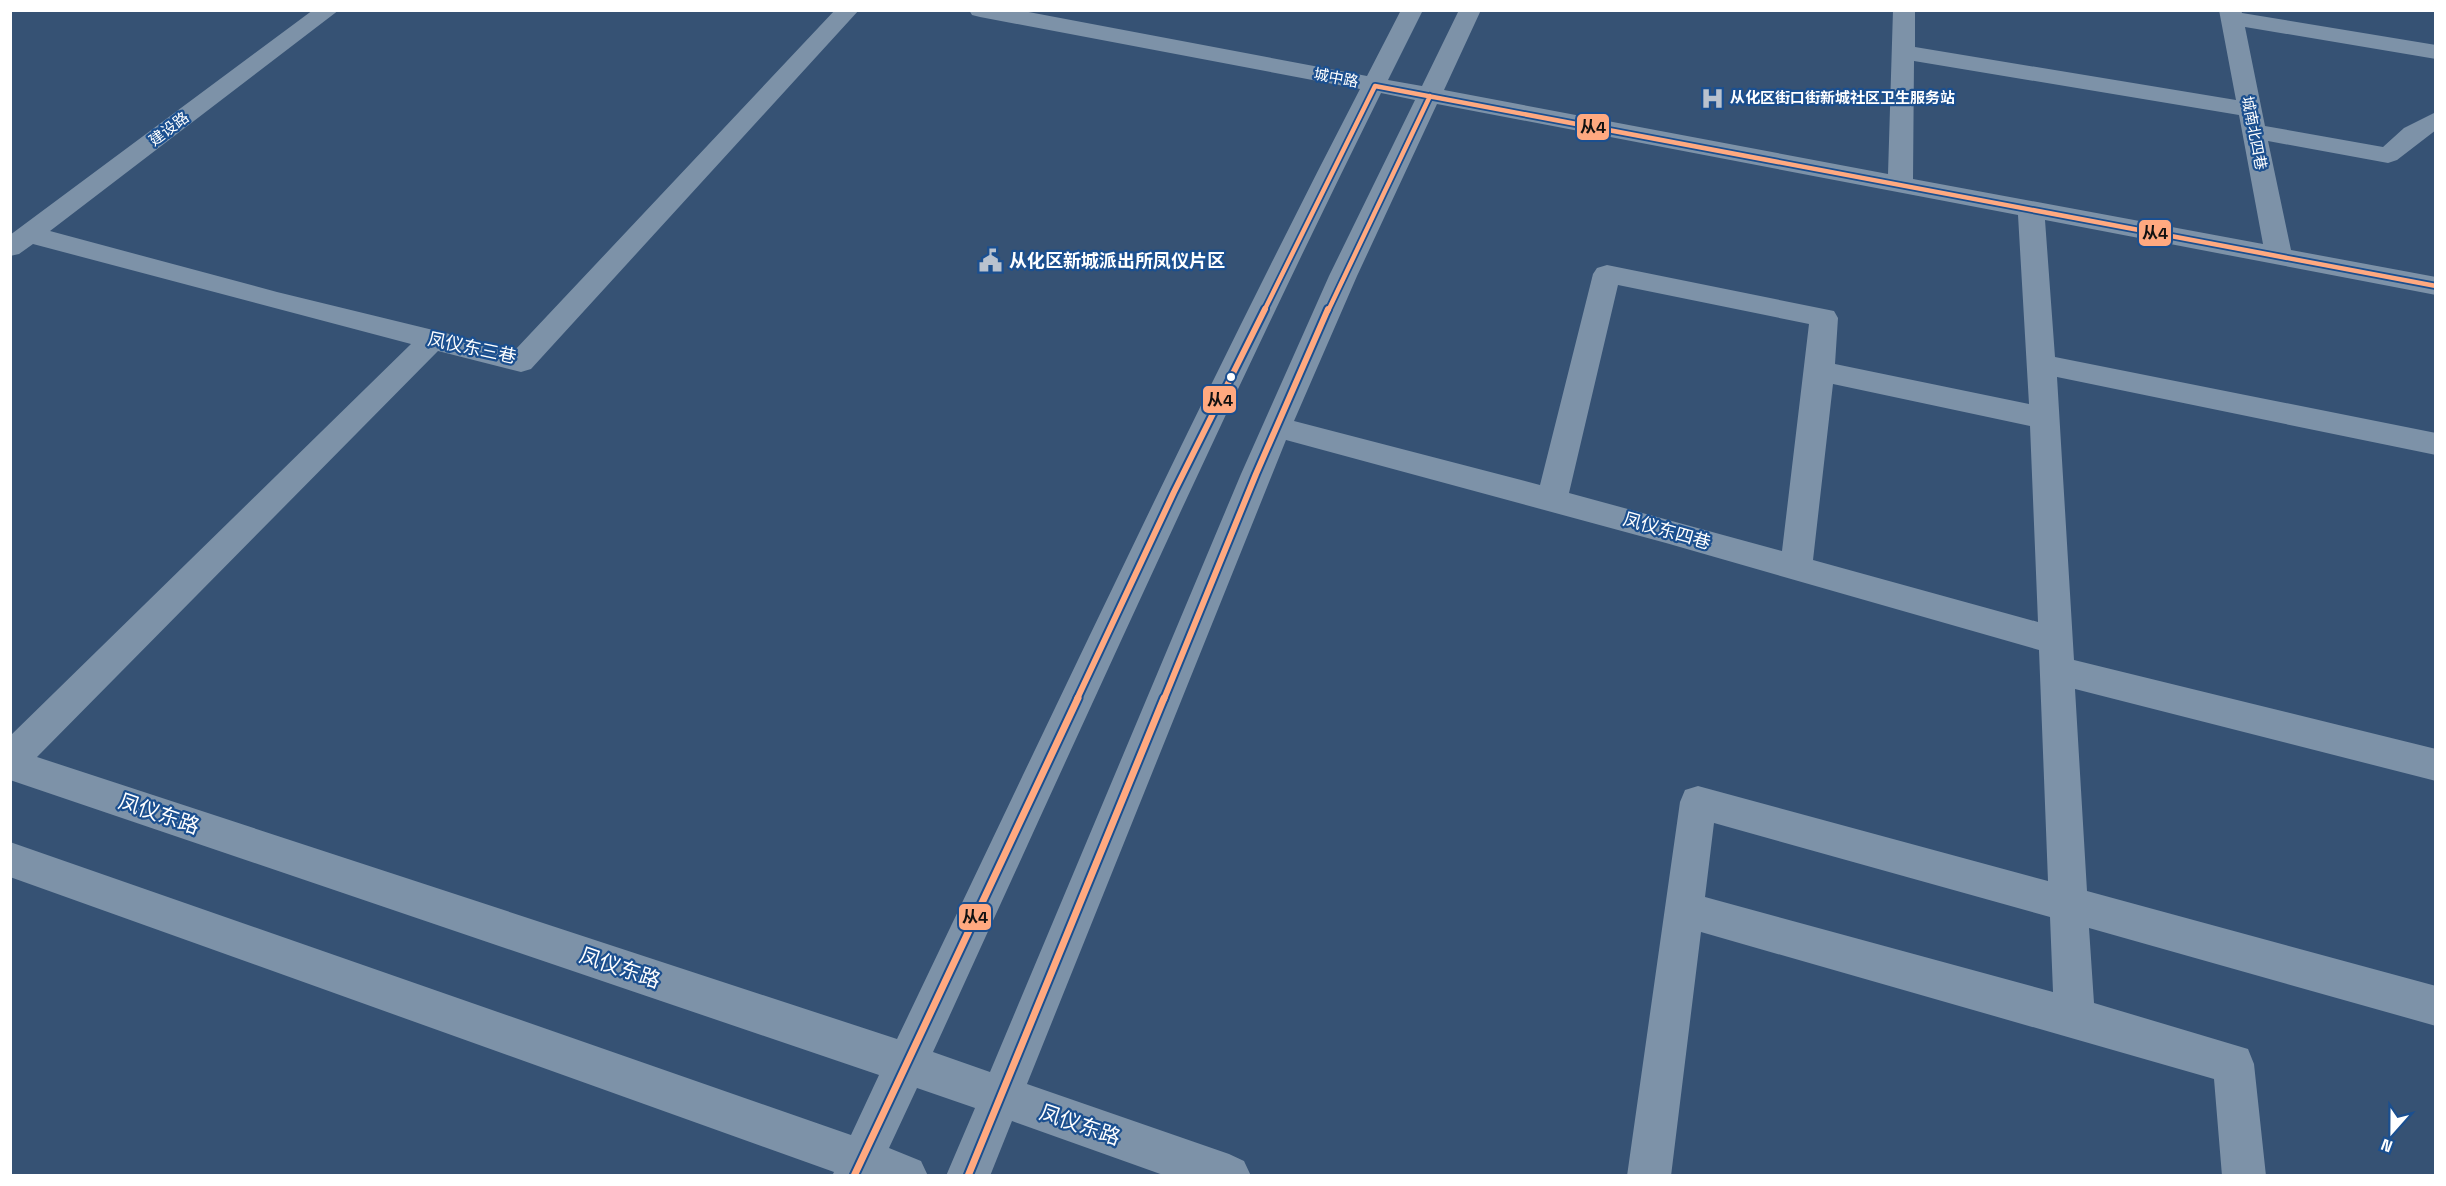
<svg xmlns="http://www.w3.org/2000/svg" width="2446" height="1186" viewBox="0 0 2446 1186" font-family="'Space Grotesk','Noto Sans SC',sans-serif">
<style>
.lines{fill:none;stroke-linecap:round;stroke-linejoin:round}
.minor{fill:#7d92a8;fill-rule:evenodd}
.bus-1-far2-casing{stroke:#1b4f8f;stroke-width:8}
.bus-1-far1-casing{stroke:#1b4f8f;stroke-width:10}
.bus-1-casing{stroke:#1b4f8f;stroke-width:11}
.bus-1-far2{stroke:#ffa980;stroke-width:4.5}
.bus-1-far1{stroke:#ffa980;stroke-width:6}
.bus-1{stroke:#ffa980;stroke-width:7}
.bus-dot{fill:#fff;stroke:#1b4f8f;stroke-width:2}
.labels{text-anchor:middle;stroke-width:4.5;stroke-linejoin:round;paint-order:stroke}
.far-street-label{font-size:15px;fill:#fff;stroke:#1b4f8f}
.far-poi-label{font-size:15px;font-weight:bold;fill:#fff;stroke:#1b4f8f;text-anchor:start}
.poi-label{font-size:18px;font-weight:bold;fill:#fff;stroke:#1b4f8f;text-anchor:start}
.street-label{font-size:18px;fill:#fff;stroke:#1b4f8f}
.near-street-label{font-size:21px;fill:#fff;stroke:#1b4f8f}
.line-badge{stroke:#1b4f8f;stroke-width:2}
.pale-badge-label{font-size:16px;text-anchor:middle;font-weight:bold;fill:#111}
</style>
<rect width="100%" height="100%" fill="#365274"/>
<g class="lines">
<path class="minor" d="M 313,10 L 339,10 L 50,231 L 277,292 L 515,350 L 835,10 L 859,10 L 531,369 L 521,372 L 438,351 L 37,757 L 897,1039 C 1049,722 1198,402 1360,89 L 980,17 L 972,15 L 969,10 L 1018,10 L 1367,76 L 1401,10 L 1423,10 L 1388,80 L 1422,86 L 1459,10 L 1481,10 L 1444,90 L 1888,174 L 1893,10 L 1915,10 L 1915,47 L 2236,100 L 2219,10 L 2241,10 L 2242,13 L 2436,45 L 2436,59 L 2245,27 L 2265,126 L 2383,147 L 2404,128 L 2436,112 L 2436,130 L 2397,160 L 2388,163 L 2268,141 L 2291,250 L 2436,277 L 2436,295 L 2045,220 L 2055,357 L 2436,433 L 2436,455 L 2057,377 L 2074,660 L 2436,749 L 2436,781 L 2075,689 L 2087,891 L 2436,986 L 2436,1026 L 2089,928 L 2094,1003 L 2248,1049 L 2254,1064 L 2266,1176 L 2222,1176 L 2214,1079 L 1701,932 L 1671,1176 L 1627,1176 L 1680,802 L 1685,790 L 1698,786 L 2048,881 L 2039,650 L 1666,543 L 1286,440 L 1027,1084 L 1229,1154 L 1244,1161 L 1251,1176 L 1166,1176 L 1012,1121 L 990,1176 L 946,1176 L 975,1108 L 917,1088 L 889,1148 L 921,1161 L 928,1176 L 832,1176 L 834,1172 L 10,877 L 10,842 L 851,1135 L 879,1075 L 10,780 L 10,736 L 411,344 L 33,244 L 19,254 L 10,256 L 10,235 ZM 1914,61 L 2239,115 L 2263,244 L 1913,179 ZM 1381,93 L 1415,100 L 1329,276 L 1241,474 L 990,1072 L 933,1052 C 1080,731 1224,409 1381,93 ZM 1437,104 L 2018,215 L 2029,404 L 1835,364 L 1838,318 L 1834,311 L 1607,265 L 1597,268 L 1593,274 L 1540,485 L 1294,421 L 1357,276 ZM 1618,285 L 1809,324 L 1782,551 L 1569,493 ZM 1833,384 L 2030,426 L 2038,622 L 1813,560 ZM 1714,823 L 2050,917 L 2053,992 L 1705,897 Z"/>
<defs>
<path id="bus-1-far2" d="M 1264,311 L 1375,86 L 2436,286
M 1328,311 L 1430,96"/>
<path id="bus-1-far1" d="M 1077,699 L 1174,492 L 1265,309
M 1164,699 L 1256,474 L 1328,309"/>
<path id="bus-1" d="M 854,1176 L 1078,698
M 968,1176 L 1164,698"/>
</defs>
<use href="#bus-1-far2" class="bus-1-far2-casing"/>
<use href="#bus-1-far1" class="bus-1-far1-casing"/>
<use href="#bus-1" class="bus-1-casing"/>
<use href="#bus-1-far2" class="bus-1-far2"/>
<use href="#bus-1-far1" class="bus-1-far1"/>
<use href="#bus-1" class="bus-1"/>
</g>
<defs>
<symbol id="hospital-bare" viewBox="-9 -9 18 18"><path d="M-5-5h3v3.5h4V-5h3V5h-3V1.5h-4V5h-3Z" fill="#b9c2ce" stroke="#1b4f8f" stroke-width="2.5" paint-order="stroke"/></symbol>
<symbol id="civic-bare" viewBox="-9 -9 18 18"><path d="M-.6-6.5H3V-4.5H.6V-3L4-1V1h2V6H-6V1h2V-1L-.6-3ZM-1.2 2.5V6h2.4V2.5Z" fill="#b9c2ce" stroke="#1b4f8f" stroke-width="2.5" paint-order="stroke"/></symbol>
</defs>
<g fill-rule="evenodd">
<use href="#hospital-bare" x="1696" y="82" width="33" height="33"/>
<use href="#civic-bare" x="974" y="244" width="33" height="33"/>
</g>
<circle class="bus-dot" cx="1231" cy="377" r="5"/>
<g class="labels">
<g class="far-street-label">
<text transform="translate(1336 78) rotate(11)" y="5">城中路</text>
<text transform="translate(169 129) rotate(-37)" y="5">建设路</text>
<text transform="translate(2254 133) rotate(79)" y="5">城南北四巷</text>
</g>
<g class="far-poi-label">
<text x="1730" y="103">从化区街口街新城社区卫生服务站</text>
</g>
<g class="poi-label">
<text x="1009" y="267">从化区新城派出所凤仪片区</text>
</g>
<g class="street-label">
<text transform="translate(472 348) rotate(12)" y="6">凤仪东三巷</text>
<text transform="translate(1667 531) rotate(16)" y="6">凤仪东四巷</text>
</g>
<g class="near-street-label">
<text transform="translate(159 814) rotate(19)" y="7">凤仪东路</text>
<text transform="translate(620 968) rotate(19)" y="7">凤仪东路</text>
<text transform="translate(1080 1125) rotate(19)" y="7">凤仪东路</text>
</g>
</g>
<g class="line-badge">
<rect x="1576" y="113" width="34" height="28" rx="6" fill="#ffa980"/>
<rect x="2138" y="219" width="34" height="28" rx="6" fill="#ffa980"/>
<rect x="1202" y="385" width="35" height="29" rx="6" fill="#ffa980"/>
<rect x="958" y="903" width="34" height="28" rx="6" fill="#ffa980"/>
</g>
<g class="pale-badge-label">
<text x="1593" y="133">从4</text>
<text x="2155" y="239">从4</text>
<text x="1220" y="406">从4</text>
<text x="975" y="923">从4</text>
</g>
<rect width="2446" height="1186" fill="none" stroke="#ffffff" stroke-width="24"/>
<g transform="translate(2392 1132) rotate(201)" stroke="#1b4f8f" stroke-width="4.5" paint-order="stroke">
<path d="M0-4.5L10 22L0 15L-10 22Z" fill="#ffffff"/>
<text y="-9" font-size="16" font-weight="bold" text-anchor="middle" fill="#ffffff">N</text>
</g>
</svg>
